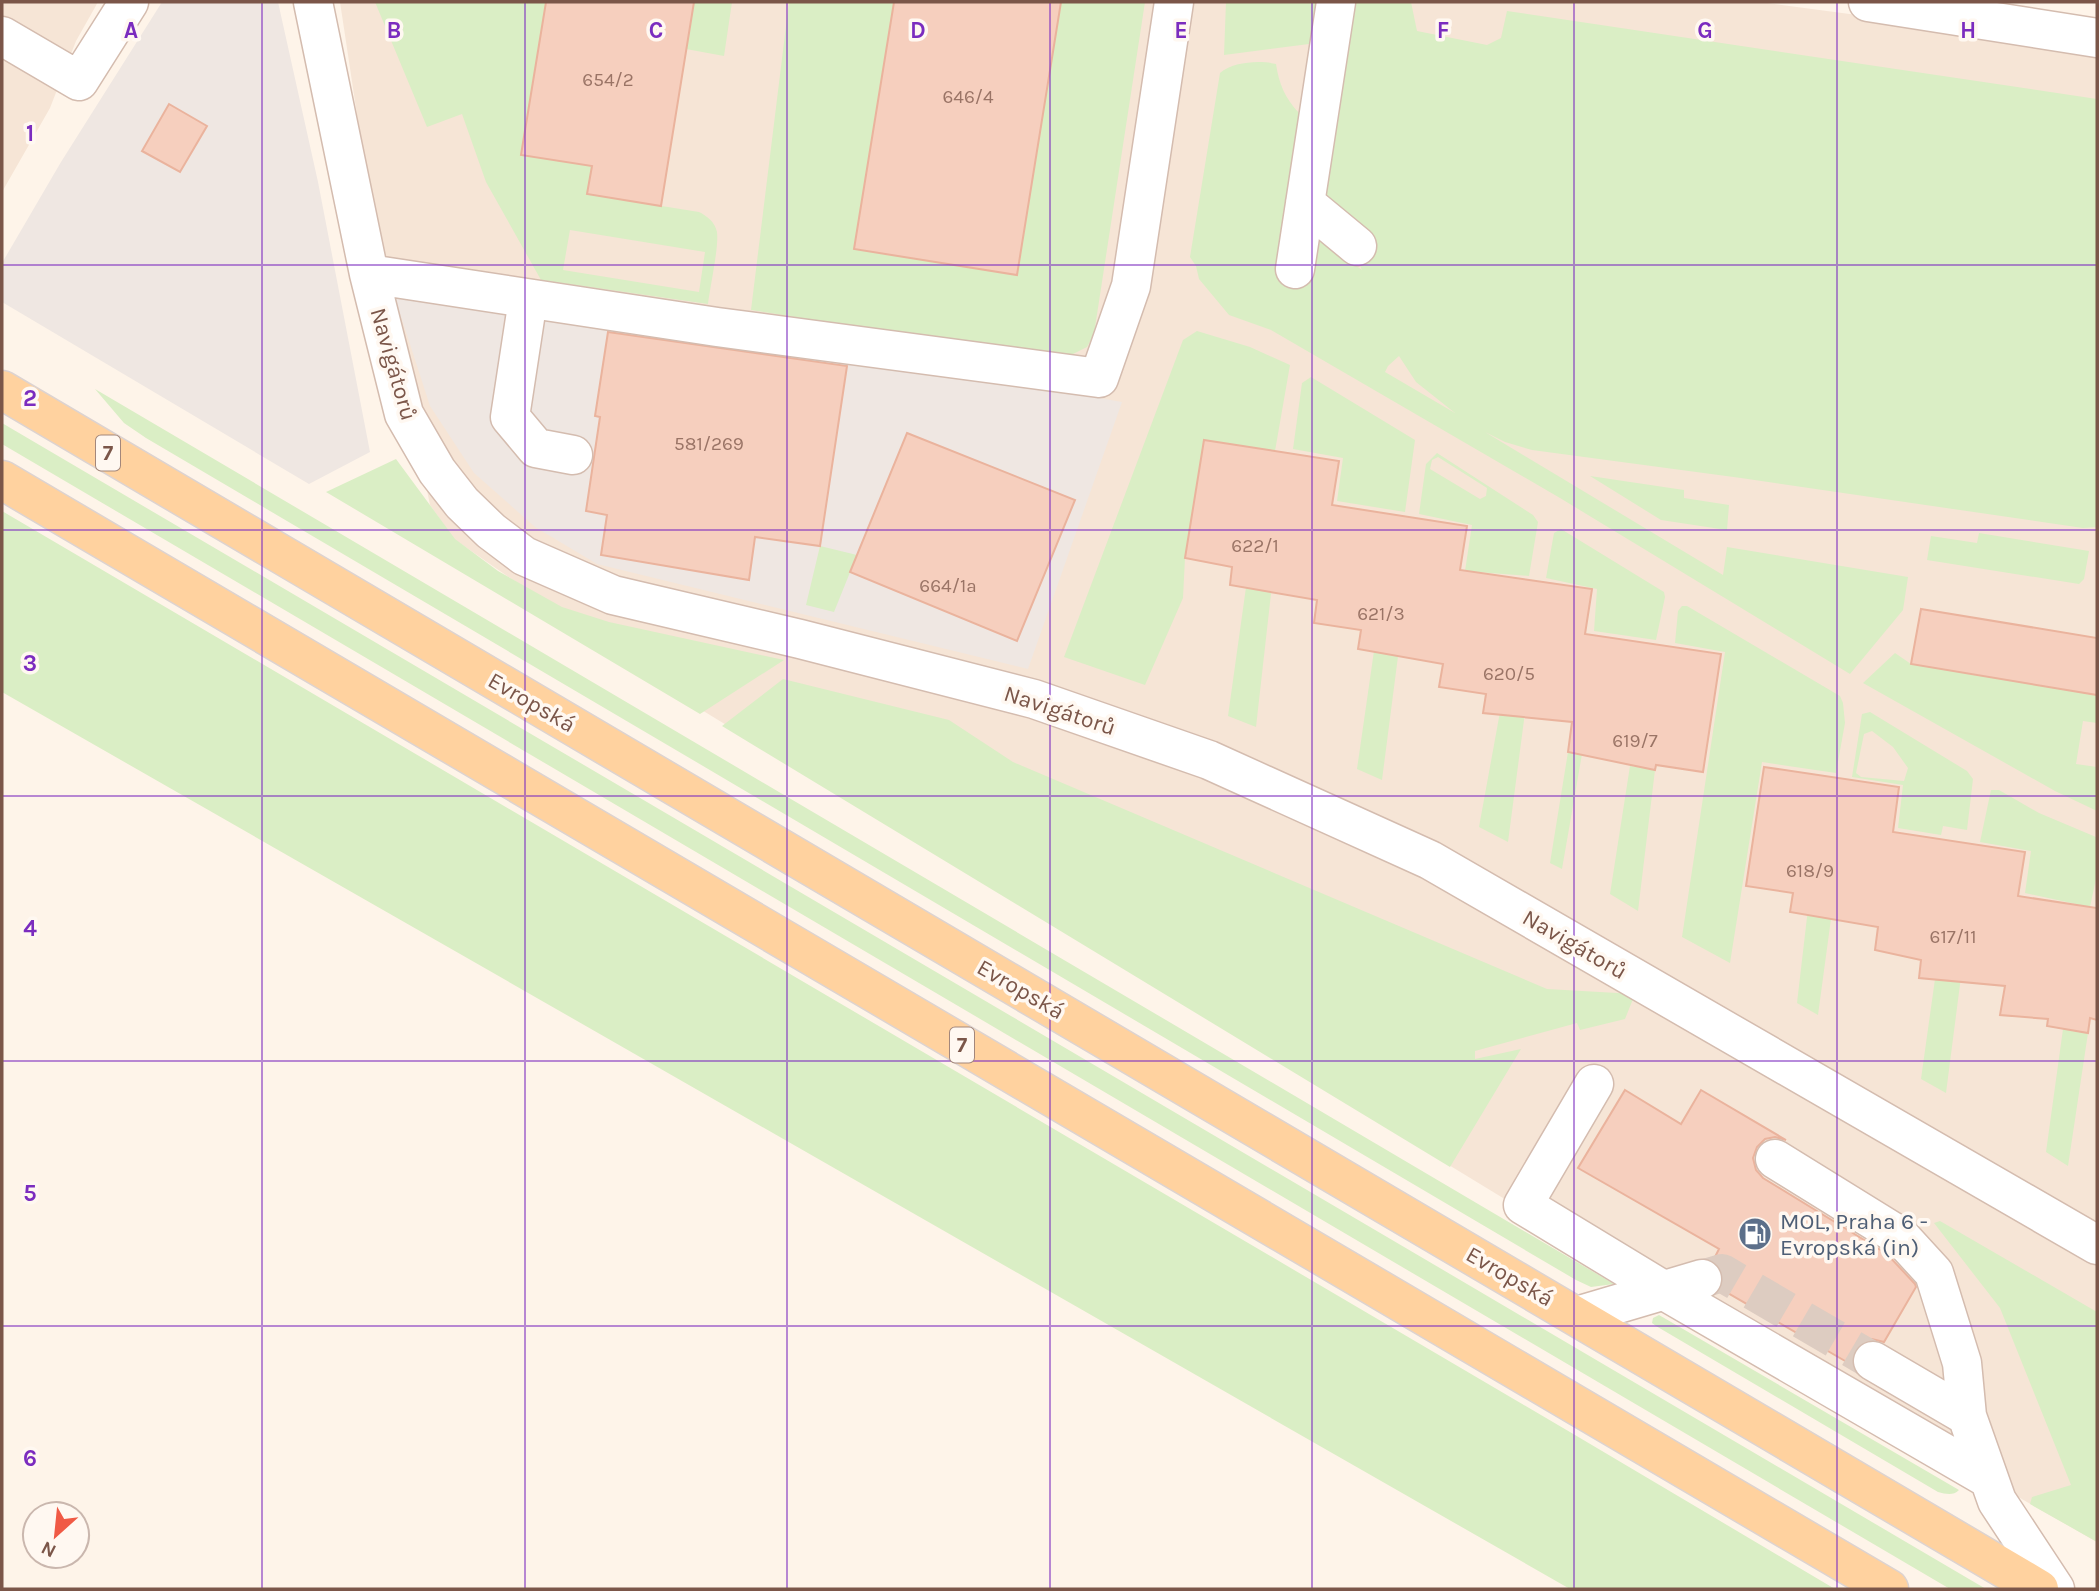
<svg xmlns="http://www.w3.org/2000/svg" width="2099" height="1591" viewBox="0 0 2099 1591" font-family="Karla,sans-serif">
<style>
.residential{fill:#f6e5d6}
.industrial{fill:#efe7e2}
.green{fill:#daeec5;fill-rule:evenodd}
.building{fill:#f6cfbe;stroke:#eab39d;stroke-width:2}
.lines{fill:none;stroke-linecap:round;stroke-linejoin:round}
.minor-tunnel{stroke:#ddccc1;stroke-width:38;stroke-dasharray:38 19;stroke-linecap:butt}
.minor-casing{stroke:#d4bcaf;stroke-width:41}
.major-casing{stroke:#ddd3d0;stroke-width:41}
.minor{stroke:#fff;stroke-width:38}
.major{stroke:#ffd29f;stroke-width:38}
.grid{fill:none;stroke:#7b2cbf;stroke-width:2;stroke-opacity:0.55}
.labels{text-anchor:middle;stroke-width:7;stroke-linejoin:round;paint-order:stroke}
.number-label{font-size:19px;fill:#9a7466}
.shield{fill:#fff8f1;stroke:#a3877b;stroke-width:2}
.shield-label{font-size:21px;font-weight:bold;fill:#7b5649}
.street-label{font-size:23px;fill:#7b5649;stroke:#fff8f1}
.service-label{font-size:23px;fill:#4e5e75;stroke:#fff8f1;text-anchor:start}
.grid-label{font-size:23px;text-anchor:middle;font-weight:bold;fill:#7b2cbf;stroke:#fff8f1;stroke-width:7;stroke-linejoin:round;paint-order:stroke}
</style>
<rect width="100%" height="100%" fill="#fef4e9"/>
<path class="residential" d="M 2,2 L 98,2 L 76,41 L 50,108 L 2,192 Z
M 340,2 L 1760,2 L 2097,47 L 2097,1542 L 1636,1279 L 687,701 L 454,539 L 430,505 L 377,247 Z"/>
<path class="industrial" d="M 162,2 L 278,2 L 318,182 L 370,452 L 309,484 L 2,302 L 2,263 L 61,162 Z
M 395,298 L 546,310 L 881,359 L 1122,402 L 1028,669 L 597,564 L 535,527 L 474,473 L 430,406 Z"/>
<path class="green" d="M 375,2 L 546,2 L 521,155 L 592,166 L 587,194 L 699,212 C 707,216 715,222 717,232 C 719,247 710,287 708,304 L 541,280 L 486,182 L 462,114 L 427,127 ZM 570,230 L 705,252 L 699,292 L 563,270 Z
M 694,2 L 732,2 L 724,56 L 686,49 Z
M 789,2 L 894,2 L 855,249 L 1017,275 L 1061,2 L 1145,2 L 1094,334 L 1087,347 L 1063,359 L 751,310 Z
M 1226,2 L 1319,2 L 1309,44 L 1224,55 Z
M 1349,2 L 1411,2 L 1417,31 L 1487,45 L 1501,38 L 1507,11 L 2097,99 L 2097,527 L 2083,528 L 1741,478 L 1532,450 L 1505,442 L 1485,432 L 1723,575 L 1727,547 L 1908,577 L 1903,610 L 1850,674 L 1560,498 L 1271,330 L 1229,315 L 1199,279 L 1196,266 L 1190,257 L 1220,73 C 1233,62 1259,60 1276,64 C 1279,84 1285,98 1299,113 L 1279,280 L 1302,282 L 1313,234 L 1362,270 L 1358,261 L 1309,182 ZM 1399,356 L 1416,382 L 1455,413 L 1385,372 L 1388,366 Z
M 1197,331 L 1250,347 L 1290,365 L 1275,451 L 1204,440 L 1185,558 L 1183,598 L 1145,685 L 1064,657 L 1183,340 Z
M 1311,377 L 1415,440 L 1405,512 L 1337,501 L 1343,458 L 1293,449 L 1302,383 Z
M 95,389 L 1614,1284 L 1591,1287 L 1576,1280 L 146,438 L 124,423 Z
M 2,423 L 1986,1589 L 1950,1589 L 2,444 Z
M 1437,453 L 1533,515 L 1538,522 L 1529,576 L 1465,571 L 1472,525 L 1419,514 L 1426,464 ZM 1438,457 L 1487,488 L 1486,496 L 1480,499 L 1430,469 L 1432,460 Z
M 396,459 L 455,539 L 498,571 L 562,607 L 609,622 L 784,660 L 700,714 L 326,492 Z
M 1590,476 L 1684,490 L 1684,498 L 1729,505 L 1727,530 L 1661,520 Z
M 2,511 L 1575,1435 L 1835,1589 L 1570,1589 L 2,692 Z
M 1561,529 L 1664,592 L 1665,597 L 1656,640 L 1594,631 L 1597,589 L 1546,578 L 1554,533 Z
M 1979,533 L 2089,551 L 2084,579 L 2079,584 L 1927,560 L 1931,536 L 1977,543 Z
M 820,546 L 857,555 L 834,612 L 806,605 Z
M 1248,573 L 1273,576 L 1256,727 L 1228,716 Z
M 1682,606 L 1687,606 L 1840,696 L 1843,703 L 1845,723 L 1836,773 L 1762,762 L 1730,963 L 1682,937 L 1725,652 L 1675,643 L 1678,611 Z
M 1376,637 L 1400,641 L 1382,780 L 1357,769 Z
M 1895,653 L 1911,664 L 2097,695 L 2097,723 L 2083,721 L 2076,764 L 2097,767 L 2097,811 L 2055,791 L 1863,683 Z
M 783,679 L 949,720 L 1013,762 L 1547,989 L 1635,994 L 1625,1019 L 1580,1030 L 1577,1023 L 1475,1051 L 1475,1059 L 1521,1049 L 1450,1167 L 722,726 Z
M 1502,701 L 1526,705 L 1508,842 L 1479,827 Z
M 1870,712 L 1967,771 L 1973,779 L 1967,830 L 1943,826 L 1941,835 L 1898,828 L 1903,785 L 1852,777 L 1862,714 ZM 1872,731 L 1893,747 L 1908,768 L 1904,781 L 1861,777 L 1856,773 L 1864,734 Z
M 1568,752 L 1582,754 L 1562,869 L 1550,863 Z
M 1630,766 L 1655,770 L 1638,911 L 1610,894 Z
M 1991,790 L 1999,790 L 2039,813 L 2096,837 L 2097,874 L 2090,907 L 2025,893 L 2031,851 L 1980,842 Z
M 1809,900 L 1833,904 L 1818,1015 L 1797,1003 Z
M 1962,969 L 1946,1093 L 1921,1079 L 1935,979 Z
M 2063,1029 L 2088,1033 L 2068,1166 L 2046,1152 Z
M 1940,1221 L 2097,1312 L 2097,1542 L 2030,1504 L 2032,1497 L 2071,1485 L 2000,1308 L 1934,1223 Z
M 1659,1315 L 1959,1490 C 1953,1496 1946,1494 1938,1492 L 1656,1326 L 1652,1323 L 1653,1318 Z"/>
<path class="building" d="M 546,2 L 694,2 L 661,206 L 587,194 L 592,166 L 521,155 Z
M 894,2 L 1061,2 L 1017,275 L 854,249 Z
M 169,104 L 207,126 L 180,172 L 142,151 Z
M 608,332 L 847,366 L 820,546 L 755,537 L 749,580 L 601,555 L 607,515 L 586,511 L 600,417 L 595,416 Z
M 907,433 L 1075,500 L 1017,641 L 850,572 Z
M 1204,440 L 1339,461 L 1332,505 L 1467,526 L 1460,570 L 1592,589 L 1585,634 L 1721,654 L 1703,772 L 1656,765 L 1655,770 L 1568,752 L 1572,722 L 1483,713 L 1486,694 L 1439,687 L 1443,664 L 1358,649 L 1361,630 L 1314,623 L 1317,600 L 1230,585 L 1232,567 L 1185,558 Z
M 1921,609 L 2097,638 L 2097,695 L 1911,664 Z
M 1764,767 L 1899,787 L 1893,832 L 2025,852 L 2018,896 L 2097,908 L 2097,1020 L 2090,1018 L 2088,1033 L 2047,1026 L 2048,1019 L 2000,1015 L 2005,986 L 1919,978 L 1921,960 L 1875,950 L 1878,927 L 1790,912 L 1793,893 L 1746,886 Z
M 1625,1090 L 1681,1124 L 1701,1090 L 1786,1140 L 1775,1137 L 1765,1139 L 1757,1147 L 1753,1158 L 1756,1170 L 1763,1178 L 1887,1254 L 1915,1284 L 1916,1287 L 1884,1342 L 1872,1339 L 1862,1342 L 1854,1351 L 1852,1365 L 1721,1289 L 1723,1283 L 1723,1273 L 1717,1264 L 1713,1261 L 1719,1249 L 1578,1168 Z"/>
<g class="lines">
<path class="minor-tunnel" d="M 1702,1279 L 1722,1273 L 1873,1361"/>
<defs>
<path id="minor" d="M 313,2 L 369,274 L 404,414 L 437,471 L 462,503 L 491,531 L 524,556 L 613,595 L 800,639 L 1034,699 L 1209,760 L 1430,860 L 2097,1245
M 1868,2 L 2097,38
M 2,36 L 79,81 L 129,2
M 1305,203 L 1357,246
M 1295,269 L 1336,2
M 369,274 L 717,327 L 1099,378 L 1131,286 L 1174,2
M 528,299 L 510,417 L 536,448 L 573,455
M 1594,1084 L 1523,1205 L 1663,1290 L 1989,1479
M 1775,1159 L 1901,1237 L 1934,1273 L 1962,1363 L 1967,1416
M 1577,1316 L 1702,1279
M 1873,1361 L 1967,1416 L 1997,1501 L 2055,1589"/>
<path id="major" d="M 2,390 L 2039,1589
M 2,480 L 1889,1589"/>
</defs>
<use href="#minor" class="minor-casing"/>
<use href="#major" class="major-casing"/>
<use href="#minor" class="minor"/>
<use href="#major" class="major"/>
</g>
<path class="grid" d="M 262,2 L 262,1589M 525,2 L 525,1589M 787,2 L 787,1589M 1050,2 L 1050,1589M 1312,2 L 1312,1589M 1574,2 L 1574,1589M 1837,2 L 1837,1589M 2,265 L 2097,265M 2,530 L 2097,530M 2,796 L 2097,796M 2,1061 L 2097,1061M 2,1326 L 2097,1326"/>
<defs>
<symbol id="fuel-disc" viewBox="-11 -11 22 22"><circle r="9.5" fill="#5c6f8a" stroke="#fff8f1"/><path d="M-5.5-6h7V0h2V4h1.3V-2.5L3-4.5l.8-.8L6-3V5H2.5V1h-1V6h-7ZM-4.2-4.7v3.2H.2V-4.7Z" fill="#fff"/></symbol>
</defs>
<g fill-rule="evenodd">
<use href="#fuel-disc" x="1736" y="1215" width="38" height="38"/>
</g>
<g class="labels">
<g class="number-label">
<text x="608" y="86">654/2</text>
<text x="968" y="103">646/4</text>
<text x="709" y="450">581/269</text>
<text x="1255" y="552">622/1</text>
<text x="948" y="592">664/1a</text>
<text x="1381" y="620">621/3</text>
<text x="1509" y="680">620/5</text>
<text x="1635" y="747">619/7</text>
<text x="1810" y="877">618/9</text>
<text x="1953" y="943">617/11</text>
</g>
<g class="shield">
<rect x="96" y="435.5" width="24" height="35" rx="5"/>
<rect x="950" y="1027.5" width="24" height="35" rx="5"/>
</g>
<g class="shield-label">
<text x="108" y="460">7</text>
<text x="962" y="1052">7</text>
</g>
<g class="street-label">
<text transform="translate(394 364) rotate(74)" y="8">Navigátorů</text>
<text transform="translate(532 702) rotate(30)" y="8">Evropská</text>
<text transform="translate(1060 710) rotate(18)" y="8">Navigátorů</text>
<text transform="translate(1575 944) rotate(30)" y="8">Navigátorů</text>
<text transform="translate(1021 989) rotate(30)" y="8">Evropská</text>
<text transform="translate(1510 1276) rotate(30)" y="8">Evropská</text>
</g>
<g class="service-label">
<text x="1780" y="1229">MOL, Praha 6 -<tspan x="1780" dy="26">Evropská (in)</tspan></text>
</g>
</g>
<g class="grid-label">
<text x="131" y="38">A</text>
<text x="394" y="38">B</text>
<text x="656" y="38">C</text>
<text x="918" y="38">D</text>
<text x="1181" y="38">E</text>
<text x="1443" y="38">F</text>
<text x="1705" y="38">G</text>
<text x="1968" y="38">H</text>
<text x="30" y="141">1</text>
<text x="30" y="406">2</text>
<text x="30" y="671">3</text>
<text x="30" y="936">4</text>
<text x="30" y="1201">5</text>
<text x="30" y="1466">6</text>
</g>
<rect width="2099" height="1591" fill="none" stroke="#7b5649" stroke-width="7"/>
<g transform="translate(56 1535) rotate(207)"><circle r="33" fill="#fff8f1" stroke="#cab7ae" stroke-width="2"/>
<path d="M0-5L12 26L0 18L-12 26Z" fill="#f05a45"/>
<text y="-10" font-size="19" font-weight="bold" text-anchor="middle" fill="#7b5649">N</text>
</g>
</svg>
